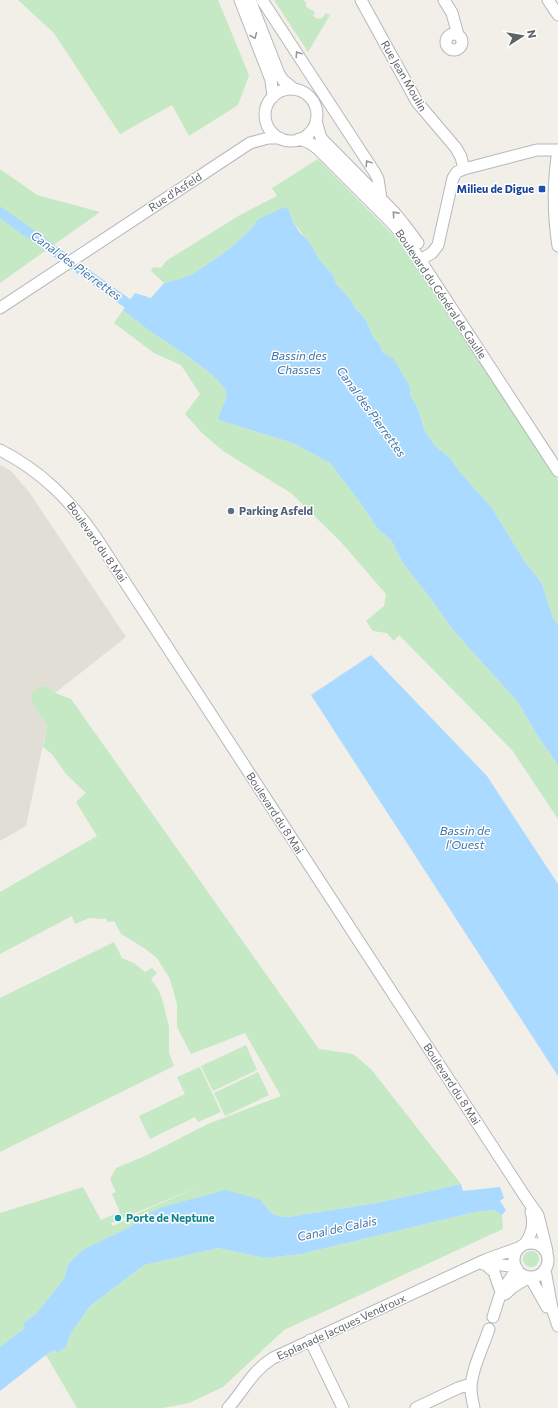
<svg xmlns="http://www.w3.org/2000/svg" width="558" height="1408" viewBox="0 0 558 1408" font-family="Commissioner,sans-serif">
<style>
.education{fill:#e1ded6}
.green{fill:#c5e8c5;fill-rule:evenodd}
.water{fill:#aadaff}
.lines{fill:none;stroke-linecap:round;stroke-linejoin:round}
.canal{stroke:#aadaff;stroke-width:10}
.minor-casing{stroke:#b5b8bc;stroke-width:13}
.minor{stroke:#fff;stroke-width:11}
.oneway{stroke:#979a9d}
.transit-dot{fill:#1a4fb4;stroke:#fff;stroke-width:1.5}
.service-dot{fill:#5c6f8a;stroke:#fff;stroke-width:1.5}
.culture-dot{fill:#0f9aa8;stroke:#fff;stroke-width:1.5}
.labels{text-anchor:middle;stroke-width:3;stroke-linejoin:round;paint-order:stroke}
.street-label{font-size:11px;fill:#5f6368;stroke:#fff}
.transit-label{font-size:11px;font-weight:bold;fill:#164399;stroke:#fff;text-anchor:end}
.service-label{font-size:11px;font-weight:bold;fill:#4e5e75;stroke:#fff;text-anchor:start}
.culture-label{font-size:11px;font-weight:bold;fill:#0d838f;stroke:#fff;text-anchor:start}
.water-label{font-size:12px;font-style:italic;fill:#4174aa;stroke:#fff}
</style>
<rect width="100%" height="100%" fill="#f1efe8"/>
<path class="education" d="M 0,465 L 10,470 L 29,492 L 126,637 L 55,693 L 49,687 L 43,686 L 39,687 L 34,706 L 47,725 L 26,826 L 0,841 Z"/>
<path class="green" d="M 18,0 L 218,0 L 249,75 L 238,105 L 189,136 L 172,105 L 120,134 L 54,33 Z
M 274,0 L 303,0 L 306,2 L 306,7 L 315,12 L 313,16 L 318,19 L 322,18 L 326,13 L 330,15 L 308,52 Z
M 318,159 L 404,246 L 558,480 L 558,625 L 553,618 L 542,584 L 535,574 L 525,562 L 492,508 L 459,471 L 451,459 L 435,446 L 424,429 L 418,409 L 410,395 L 410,387 L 404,378 L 383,353 L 379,343 L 373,337 L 366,320 L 355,308 L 351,300 L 335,284 L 333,275 L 319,260 L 315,251 L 292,220 L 289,210 L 257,220 L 253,227 L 232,247 L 193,274 L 183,278 L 164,283 L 151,271 L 153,267 L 161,268 L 166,261 L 240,215 L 277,196 L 272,188 Z
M 0,169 L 37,195 L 100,212 L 0,283 Z
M 123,310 C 131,316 139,323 147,329 C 163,340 220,375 226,391 C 229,401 218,410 219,420 L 293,443 L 330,463 L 360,502 L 377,528 L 391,540 L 403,563 L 431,599 L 453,630 L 518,702 L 535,732 L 558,765 L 558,819 L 512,750 L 399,635 L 394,641 L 387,633 L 373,631 L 366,621 L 384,606 L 386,594 L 340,541 L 291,493 L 223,451 L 202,433 L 185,414 L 200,394 L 181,365 L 154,353 L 114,323 Z
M 43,686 L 49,687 L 55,693 L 71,699 L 319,1049 L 353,1054 L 371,1069 L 461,1184 L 377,1203 L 288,1217 C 272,1216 270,1213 261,1200 L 141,1217 L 130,1227 L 84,1249 L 68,1264 L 64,1279 L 36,1314 L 24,1322 L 24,1329 L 0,1347 L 0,1213 L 83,1187 L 101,1220 L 120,1212 L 112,1194 L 116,1192 L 110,1179 L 116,1168 L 145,1156 L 208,1124 L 281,1096 L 245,1033 L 191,1054 L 177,1027 L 177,1004 L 170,979 L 157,958 L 144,948 L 121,934 L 114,921 L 108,922 L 105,918 L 102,919 L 89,918 L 75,924 L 72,916 L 0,954 L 0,892 L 97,836 L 76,802 L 86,793 L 66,774 L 52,754 L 43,747 L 47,725 C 39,714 19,692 43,686 ZM 203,1185 L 129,1217 L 128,1219 L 113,1226 L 111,1223 Z
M 114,942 L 122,958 L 134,963 L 145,972 L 152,968 L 157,973 L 151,979 L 159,991 L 163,1002 L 169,1027 L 169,1053 L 174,1066 L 0,1152 L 0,998 Z
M 246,1045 L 257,1070 L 213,1091 L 201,1066 Z
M 200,1067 L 221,1112 L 198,1122 L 195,1117 L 150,1139 L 139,1116 L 185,1094 L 177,1077 Z
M 258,1072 L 269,1095 L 225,1116 L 214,1093 Z
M 495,1210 L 502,1215 L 503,1229 L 284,1330 L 223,1387 L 189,1403 L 163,1408 L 77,1408 L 46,1355 L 54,1350 L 55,1353 L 66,1347 L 71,1333 L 90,1306 L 144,1265 L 218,1248 L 265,1258 L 301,1254 L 475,1212 Z
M523 1259a8 8 0 1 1 16 0a8 8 0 1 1-16 0Z"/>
<path class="water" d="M 285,207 L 289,210 L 292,220 L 300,233 L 307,239 L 315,251 L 319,260 L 333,275 L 336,284 L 351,300 L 355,308 L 366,320 L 373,337 L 379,343 L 383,353 L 393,358 L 410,387 L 410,395 L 418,409 L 424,429 L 435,446 L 451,459 L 459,471 L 492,508 L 525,562 L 535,574 L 542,584 L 553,618 L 558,625 L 558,765 L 535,732 L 518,702 L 453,630 L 431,599 L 403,563 L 391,540 L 377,528 L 360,502 L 330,463 L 293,443 L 219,420 C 218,410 229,401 226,391 C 220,375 163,340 147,329 C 139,323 131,316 123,310 L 135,293 L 151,298 L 164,283 L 183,278 L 193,274 L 232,247 L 253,227 L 257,220 Z
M 371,655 L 487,776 L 558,884 L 558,1076 L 311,695 Z
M 461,1184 L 463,1191 L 500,1187 L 504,1198 L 500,1201 L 506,1210 L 502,1215 L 494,1210 L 475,1212 L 301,1254 L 265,1258 L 218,1248 L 144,1265 L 90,1306 L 71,1333 L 66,1347 L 56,1353 L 54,1350 L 46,1355 L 0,1391 L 0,1347 L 24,1329 L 24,1322 L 36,1314 L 64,1279 L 68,1264 L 84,1249 L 130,1227 L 141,1217 L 163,1207 L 226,1190 L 261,1200 C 270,1213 272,1216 288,1217 L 377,1203 Z"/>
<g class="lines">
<path class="canal" d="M 0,212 L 138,311"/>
<defs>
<path id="minor" d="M 240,0 L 271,80 L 273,97
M 250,0 L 279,74 L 283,80 L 294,89
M 262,0 L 375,173 L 378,179 L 381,199
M 361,0 L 417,102 L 456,148 L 461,157 L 464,169
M 444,0 L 452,13 L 458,35
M 548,0 L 558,15
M446 42a8 8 0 1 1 16 0a8 8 0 1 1-16 0Z
M265 115a26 26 0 1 1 52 0a26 26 0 1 1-52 0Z
M 316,121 L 321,138 L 394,212 L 403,223 L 418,243
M 299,139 L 310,143 L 318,149 L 392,223 L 407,240 L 558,471
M 558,150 C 553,182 553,214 558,246
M 420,260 L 432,253 L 438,245 L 453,178 L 457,172 L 464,169 L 537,150 L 558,150
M 0,308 L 250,143 L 268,138 L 280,138
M 0,450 C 41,471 69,499 95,536 L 526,1198 L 538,1215 L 547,1251
M514 1260a17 17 0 1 1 34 0a17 17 0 1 1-34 0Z
M 525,1244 C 532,1234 535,1224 531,1212
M 483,1264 L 496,1264 L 516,1267
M 485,1264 L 494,1272 L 501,1292
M 545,1270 L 552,1308 L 558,1326
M 530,1277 L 547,1307
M 505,1294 L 513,1287 L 529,1277
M 493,1317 L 501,1292 L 517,1269
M 310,1340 L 343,1408
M 228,1408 C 244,1390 252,1371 273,1358 L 485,1260 L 518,1248
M 416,1408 L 458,1388 L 471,1384
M 474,1408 C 473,1402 471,1396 471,1389 C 471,1371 483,1347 489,1329"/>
</defs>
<use href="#minor" class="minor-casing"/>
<use href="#minor" class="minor"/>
</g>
<defs><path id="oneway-chevron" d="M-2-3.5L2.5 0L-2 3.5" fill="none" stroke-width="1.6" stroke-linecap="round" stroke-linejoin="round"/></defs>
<g class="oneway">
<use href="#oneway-chevron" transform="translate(254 36) rotate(68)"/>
<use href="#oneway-chevron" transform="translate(298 54) rotate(-123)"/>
<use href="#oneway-chevron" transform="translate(368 163) rotate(-123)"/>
<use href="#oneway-chevron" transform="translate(395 214) rotate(-132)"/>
</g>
<rect class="transit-dot" x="538" y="185" width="8" height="8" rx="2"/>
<circle class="service-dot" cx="231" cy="511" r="4"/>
<circle class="culture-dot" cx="118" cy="1218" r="4"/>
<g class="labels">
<g class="street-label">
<text transform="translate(404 76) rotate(60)" y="4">Rue Jean Moulin</text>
<text transform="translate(175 192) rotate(-33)" y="4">Rue d'Asfeld</text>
<text transform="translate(441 294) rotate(56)" y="4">Boulevard du Général de Gaulle</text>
<text transform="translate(97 542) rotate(55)" y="4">Boulevard du 8 Mai</text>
<text transform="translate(275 813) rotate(57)" y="4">Boulevard du 8 Mai</text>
<text transform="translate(452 1084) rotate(57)" y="4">Boulevard du 8 Mai</text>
<text transform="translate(341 1327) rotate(-25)" y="4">Esplanade Jacques Vendroux</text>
</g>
<g class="transit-label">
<text x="534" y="193">Milieu de Digue</text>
</g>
<g class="service-label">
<text x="239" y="515">Parking Asfeld</text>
</g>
<g class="culture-label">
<text x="126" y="1222">Porte de Neptune</text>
</g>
<g class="water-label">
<text transform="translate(76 266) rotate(36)" y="4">Canal des Pierrettes</text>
<text x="299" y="360">Bassin des<tspan x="299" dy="14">Chasses</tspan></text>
<text transform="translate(371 412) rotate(54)" y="4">Canal des Pierrettes</text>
<text x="465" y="835">Bassin de<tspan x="465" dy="14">l'Ouest</tspan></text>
<text transform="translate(337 1229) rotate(-12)" y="4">Canal de Calais</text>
</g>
</g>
<g transform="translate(522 36) rotate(78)" stroke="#ffffff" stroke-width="3" paint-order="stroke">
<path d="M0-3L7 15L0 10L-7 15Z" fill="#5f6368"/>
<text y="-6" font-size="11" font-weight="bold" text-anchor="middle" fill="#5f6368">N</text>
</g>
</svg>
